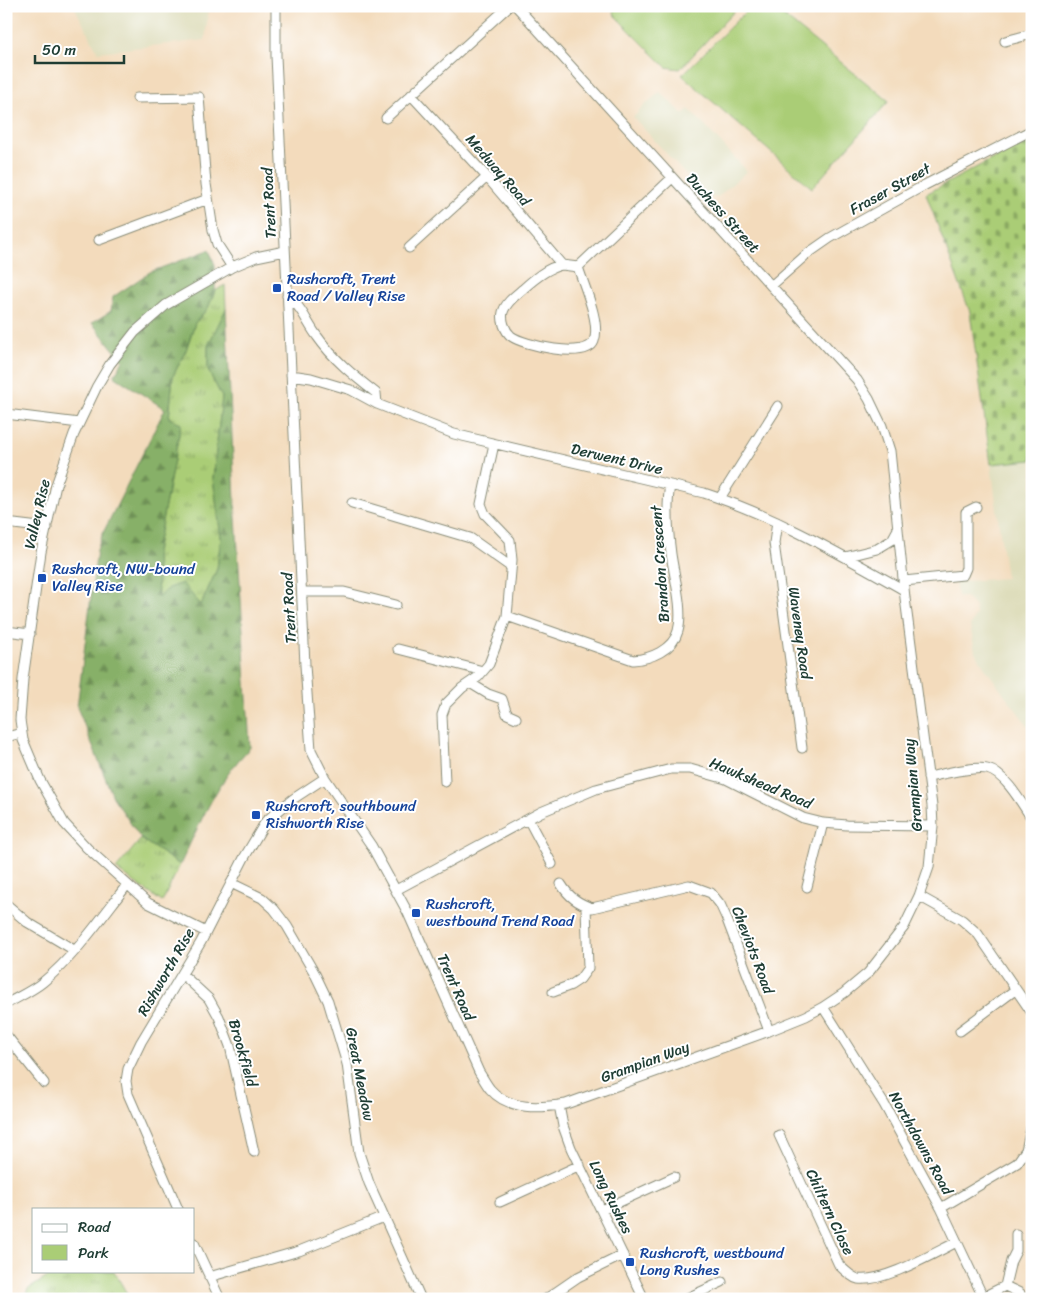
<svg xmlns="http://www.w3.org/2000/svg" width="1038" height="1305" viewBox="0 0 1038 1305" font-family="Sriracha,sans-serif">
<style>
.built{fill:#deddbb}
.grass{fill:url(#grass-tufts);stroke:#648555}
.forest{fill:url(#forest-firs);stroke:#53764e}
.cemetery{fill:url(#cemetery-stones);stroke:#648555}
.green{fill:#aacd76;stroke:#648555}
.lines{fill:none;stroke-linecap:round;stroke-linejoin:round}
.street-casing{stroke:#898c78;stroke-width:11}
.street{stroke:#fff;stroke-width:9}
.transit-dot{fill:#1a4fb4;stroke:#fff;stroke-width:2}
.labels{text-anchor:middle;stroke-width:4;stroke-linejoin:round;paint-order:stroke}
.street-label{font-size:15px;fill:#1f3d34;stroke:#fff}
.transit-label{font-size:15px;fill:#164399;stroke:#fff;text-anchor:start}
</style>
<defs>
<pattern id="grass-tufts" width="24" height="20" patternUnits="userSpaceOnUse" patternTransform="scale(1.25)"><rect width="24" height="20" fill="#aacd76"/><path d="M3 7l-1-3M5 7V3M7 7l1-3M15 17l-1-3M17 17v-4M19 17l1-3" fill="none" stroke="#8aa862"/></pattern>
<pattern id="forest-firs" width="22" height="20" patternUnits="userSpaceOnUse" patternTransform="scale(1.25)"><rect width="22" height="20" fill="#87b067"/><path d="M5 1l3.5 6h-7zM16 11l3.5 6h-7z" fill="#6e9056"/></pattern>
<pattern id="cemetery-stones" width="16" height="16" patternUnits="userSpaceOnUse" patternTransform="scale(1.25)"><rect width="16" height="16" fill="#aacd76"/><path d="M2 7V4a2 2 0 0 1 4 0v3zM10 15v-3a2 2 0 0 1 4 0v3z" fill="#8aa862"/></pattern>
</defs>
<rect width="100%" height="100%" fill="#fff"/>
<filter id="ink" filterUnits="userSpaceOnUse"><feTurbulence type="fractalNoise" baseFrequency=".02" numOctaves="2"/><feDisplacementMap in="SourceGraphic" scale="10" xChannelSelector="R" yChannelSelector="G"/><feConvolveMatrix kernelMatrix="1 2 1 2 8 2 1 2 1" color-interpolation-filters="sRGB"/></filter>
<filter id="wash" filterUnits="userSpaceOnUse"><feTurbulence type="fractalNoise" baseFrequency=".0096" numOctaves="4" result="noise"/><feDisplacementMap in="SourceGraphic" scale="20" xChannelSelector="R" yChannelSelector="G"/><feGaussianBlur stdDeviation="1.12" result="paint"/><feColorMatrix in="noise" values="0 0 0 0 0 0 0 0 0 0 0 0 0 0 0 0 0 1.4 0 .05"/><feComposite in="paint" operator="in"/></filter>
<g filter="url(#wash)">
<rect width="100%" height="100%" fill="#f3dbbc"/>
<path class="built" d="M 74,6 L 209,6 L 205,40 L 98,52 Z
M 660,92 L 683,114 L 689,109 L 747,171 L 719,196 L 708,199 L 633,117 L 638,113 L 638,111 Z
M 1032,460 L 1032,731 L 987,671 L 975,652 L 970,626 L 976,614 L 975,607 L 966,597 L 958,597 L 955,582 L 1006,578 L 991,464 Z"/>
<path class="grass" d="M 225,285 L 226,309 L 208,346 L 208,370 L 222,397 L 213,478 L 221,537 L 217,569 L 201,605 L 195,598 L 158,598 L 156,552 L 181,424 L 169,419 L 173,376 L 186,350 L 195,323 L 208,308 L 215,291 Z
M 141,839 L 180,865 L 162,902 L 116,869 Z
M 57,1271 L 114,1271 L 130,1299 L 29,1299 L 27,1290 Z"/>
<path class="forest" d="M 209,250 L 215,265 L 215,291 L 208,308 L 195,323 L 186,350 L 173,376 L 169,418 L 181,424 L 156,552 L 158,597 L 168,588 L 182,583 L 201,605 L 217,569 L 221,537 L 213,478 L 222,397 L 208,370 L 208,345 L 226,309 L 235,501 L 250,748 C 218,779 199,825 180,865 L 141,839 L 113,797 L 77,707 L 97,550 L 103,533 L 165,409 L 114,376 L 123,361 L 92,323 L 111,311 L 113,297 L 150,272 Z"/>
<path class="cemetery" d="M 1032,138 L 1032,460 L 991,464 L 970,312 L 926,194 Z"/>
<path class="green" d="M 612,6 L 739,6 L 680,69 L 666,67 L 615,16 Z
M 751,6 L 771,6 L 889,101 L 812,188 L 682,75 Z"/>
</g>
<g filter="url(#ink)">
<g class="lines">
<defs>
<path id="street" d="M 276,6 L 276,56 L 305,665 L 311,750 L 325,778 L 371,845 L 407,911 L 479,1072 C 483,1078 486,1084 490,1089 C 509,1111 541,1108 566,1104 L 769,1031 L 806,1016 L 823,1007 L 844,993 L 868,973 L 904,927 L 919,896 L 929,867 L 933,826 L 932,806 L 905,598 L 890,451 L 882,426 L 869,399 L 857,380 L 516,6
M 1005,41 L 1032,34
M 411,95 L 487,177 L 562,265
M 137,98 L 199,97 L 206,184 L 213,230 L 217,244 L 232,267
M 386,118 L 509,6
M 99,240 L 208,199
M 409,248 L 487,177
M 562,265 L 578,267 C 584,286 601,323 594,341 C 587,360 523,345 511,336 C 505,331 501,320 503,312 C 506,302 516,295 523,289 C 534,279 548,267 562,265 Z
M 578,267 L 672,178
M 771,286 L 807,254 L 830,238 L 925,185 L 1032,130
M 287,296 C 301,305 307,323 317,336 C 333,359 354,376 376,393 L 377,404
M 291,375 L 311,378 L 351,390 L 377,404 L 454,434 L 704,493 C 775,516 840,554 904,590
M 6,414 L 79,423
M 720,498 L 778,406
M 352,503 L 470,538 L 511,567
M 777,522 L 774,543 L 802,748
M 6,523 L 47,528
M 845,557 L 877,549 L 892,540 L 898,529
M 904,581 L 963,575 L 966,568 L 966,512 L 976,507
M 302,592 L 344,592 L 396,605
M 507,616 L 633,660 C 650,659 673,650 678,631 C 684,610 674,576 671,554 C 668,531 666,508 670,485
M 6,631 L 30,634
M 398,649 L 483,671
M 470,683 L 488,694 L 502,699 L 507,714 L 516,718
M 6,737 L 22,733
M 928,777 C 943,774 974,766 987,769 C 1005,773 1022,804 1032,819
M 445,782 L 442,715 L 446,704 L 462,688 L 478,677 L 489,664 L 507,616 L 512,560 L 510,540 L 485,514 L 481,504 L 494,444
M 528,819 L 552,864
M 231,883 L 262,898 L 274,909 L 287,926 L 315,974 L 328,1001 L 347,1064 L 359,1153 L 369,1183 L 421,1299
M 561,884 C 569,897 578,903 592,908 L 689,885 L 711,893 L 720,904 L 726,917 L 769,1031
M 807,887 L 823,823
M 396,890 L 541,812 L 596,789 L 671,769 L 690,769 L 726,779 L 803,818 L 823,823 L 847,825 L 933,826
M 919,896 L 962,920 L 978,934 L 1032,1013
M 6,904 L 27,922 L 74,950
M 206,932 L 148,903 L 87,848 L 64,823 L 40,780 L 23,740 L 20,720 L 23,679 L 41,552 L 56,485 L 74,434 L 97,386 L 110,364 L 135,332 L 166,305 L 232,267 L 256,257 L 285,251
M 182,974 L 209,999 L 219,1017 L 230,1046 L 254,1152
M 553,992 L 571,985 L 580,979 L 588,968 L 586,906
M 6,1004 C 18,997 32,991 43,982 C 76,955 101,918 127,885
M 823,1007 L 884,1104 L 941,1208 L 984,1299
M 960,1031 L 1015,990
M 6,1035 L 44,1083
M 559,1105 L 563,1126 L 571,1148 L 644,1299
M 779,1135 L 839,1265 C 844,1270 851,1277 858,1279 C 883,1283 934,1253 957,1242
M 500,1202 L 580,1165
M 941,1208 L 1017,1163 L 1026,1150 L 1032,1124
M 178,1209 L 128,1094 L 126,1081 L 128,1069 L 141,1042 L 201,942 L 244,858 L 266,821 L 293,799 L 325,778
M 602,1210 L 674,1177
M 194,1243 L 220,1299
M 209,1277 L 299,1251 L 384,1217
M 1005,1286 L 1020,1293
M 983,1297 L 1005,1286 L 1011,1261 L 1016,1251 L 1016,1234
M 546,1299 L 578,1277 L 623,1255
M 685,1299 L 722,1282"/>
</defs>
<use href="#street" class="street-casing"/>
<use href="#street" class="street"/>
</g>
</g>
<g class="transit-dot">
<rect x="272" y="283" width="10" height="10" rx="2.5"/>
<rect x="37" y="573" width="10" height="10" rx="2.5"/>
<rect x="251" y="810" width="10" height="10" rx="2.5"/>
<rect x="411" y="908" width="10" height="10" rx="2.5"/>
<rect x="625" y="1257" width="10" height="10" rx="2.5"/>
</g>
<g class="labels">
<g class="street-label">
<text transform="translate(498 170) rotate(49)" y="5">Medway Road</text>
<text transform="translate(890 189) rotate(-29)" y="5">Fraser Street</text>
<text transform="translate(269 203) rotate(-93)" y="5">Trent Road</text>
<text transform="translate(723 213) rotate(48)" y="5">Duchess Street</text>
<text transform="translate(617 459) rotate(13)" y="5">Derwent Drive</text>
<text transform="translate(37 514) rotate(-77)" y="5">Valley Rise</text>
<text transform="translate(660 564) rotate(-94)" y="5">Brandon Crescent</text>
<text transform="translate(289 608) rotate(-93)" y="5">Trent Road</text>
<text transform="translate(800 633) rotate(82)" y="5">Waveney Road</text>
<text transform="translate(761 783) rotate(23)" y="5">Hawkshead Road</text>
<text transform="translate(913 785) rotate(-95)" y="5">Grampian Way</text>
<text transform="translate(753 950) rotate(69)" y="5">Cheviots Road</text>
<text transform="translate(166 972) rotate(-60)" y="5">Rishworth Rise</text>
<text transform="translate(456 987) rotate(66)" y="5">Trent Road</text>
<text transform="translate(243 1053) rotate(74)" y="5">Brookfield</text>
<text transform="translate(645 1062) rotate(-20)" y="5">Grampian Way</text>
<text transform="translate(360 1074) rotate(79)" y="5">Great Meadow</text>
<text transform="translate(921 1143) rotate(61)" y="5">Northdowns Road</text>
<text transform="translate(611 1197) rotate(64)" y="5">Long Rushes</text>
<text transform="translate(830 1212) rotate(65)" y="5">Chiltern Close</text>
</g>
<g class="transit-label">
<text x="287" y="284">Rushcroft, Trent<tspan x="287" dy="17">Road / Valley Rise</tspan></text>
<text x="52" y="574">Rushcroft, NW-bound<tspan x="52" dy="17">Valley Rise</tspan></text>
<text x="266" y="811">Rushcroft, southbound<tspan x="266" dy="17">Rishworth Rise</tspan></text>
<text x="426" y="909">Rushcroft,<tspan x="426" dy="17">westbound Trend Road</tspan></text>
<text x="640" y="1258">Rushcroft, westbound<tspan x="640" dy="17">Long Rushes</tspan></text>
</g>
</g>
<rect width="1038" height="1305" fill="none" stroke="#fff" stroke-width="25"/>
<rect x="32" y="1208" width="162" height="65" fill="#ffffff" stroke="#a5b1ae"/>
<rect x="42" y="1224" width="25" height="8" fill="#ffffff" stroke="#a5b1ae"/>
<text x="78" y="1232" font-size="15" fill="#1f3d34">Road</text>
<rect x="42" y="1245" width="25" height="15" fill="#aacd76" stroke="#a5b1ae"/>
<text x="78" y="1258" font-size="15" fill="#1f3d34">Park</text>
<path d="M35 55v8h89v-8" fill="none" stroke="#1f3d34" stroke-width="2.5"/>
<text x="42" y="55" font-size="15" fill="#1f3d34" stroke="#ffffff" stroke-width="4" paint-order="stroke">50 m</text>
</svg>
